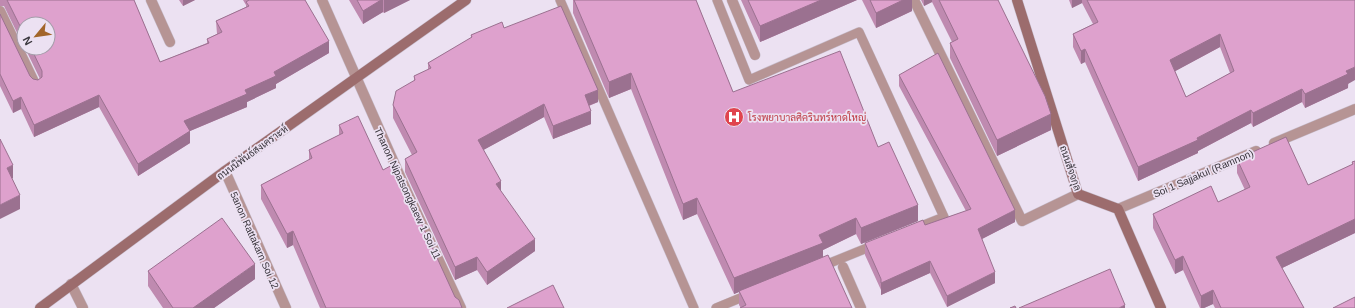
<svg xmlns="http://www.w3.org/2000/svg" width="1355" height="308" viewBox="0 0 1355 308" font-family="Helvetica,Sarabun,sans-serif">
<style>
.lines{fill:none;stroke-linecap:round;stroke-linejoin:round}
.lane-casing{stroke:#c8bfce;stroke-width:10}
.street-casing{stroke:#c8bfce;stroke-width:11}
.secondary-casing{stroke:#c8bfce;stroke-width:11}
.lane{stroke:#b69494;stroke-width:9}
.street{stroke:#b69494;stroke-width:10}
.secondary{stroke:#9c6c6d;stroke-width:10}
.wall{fill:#bf8ab0;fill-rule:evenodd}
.shaded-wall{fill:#9b7190}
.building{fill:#dea1cd;stroke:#9b7190;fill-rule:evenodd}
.labels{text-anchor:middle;stroke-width:3.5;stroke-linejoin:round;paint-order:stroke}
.health-label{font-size:10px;fill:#be3a42;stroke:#ece1f2;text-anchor:start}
.street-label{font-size:10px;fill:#39353c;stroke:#ece1f2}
</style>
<rect width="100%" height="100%" fill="#ece1f2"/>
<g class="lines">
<defs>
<path id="lane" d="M 560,0 L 694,308
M 717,0 L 749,80 L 859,32 L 944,217 L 914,229
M 820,267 L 877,244
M 716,308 L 750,294"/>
<path id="street" d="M 151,0 L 170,42
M 322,0 L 407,192 L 461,308
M 732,0 L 755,55
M 914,0 L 1022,221 L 1078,194
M 0,11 L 36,86
M 1274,143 L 1355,109
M 225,171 L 286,308
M 1118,209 L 1256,151
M 843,267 L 861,308
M 71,284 L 83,308"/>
<path id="secondary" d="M 1017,0 L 1078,194 L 1118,209 L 1161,308
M 40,308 L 225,171 L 466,0"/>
</defs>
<use href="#lane" class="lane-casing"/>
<use href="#street" class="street-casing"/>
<use href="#secondary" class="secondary-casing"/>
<use href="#lane" class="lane"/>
<use href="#street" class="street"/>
<use href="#secondary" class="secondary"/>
</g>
<path class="wall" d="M 0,0 L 134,0 L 160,62 L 207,43 L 207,39 L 217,34 L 216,21 L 246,7 L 246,5 L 243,0 L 305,0 L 329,53 L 276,84 L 276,88 L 247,102 L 247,107 L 190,131 L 190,143 L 138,176 L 99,107 L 34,137 L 21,109 L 13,113 L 0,86 L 0,14 L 30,76 L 33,79 L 38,80 L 40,79 L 25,48 L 48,48 L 24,24 L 24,47 L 4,6 L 0,6 Z
M 179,0 L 195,0 L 183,6 Z
M 349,0 L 410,0 L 384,13 L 383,12 L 363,24 Z
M 573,0 L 696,0 L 733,92 L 878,147 L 918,221 L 861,244 L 856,234 L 823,250 L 823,257 L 852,308 L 741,308 L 739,305 L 739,292 L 734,294 L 697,214 L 683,220 L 631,89 L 609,98 L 573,13 Z
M 741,0 L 857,0 L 760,42 Z
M 862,0 L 912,0 L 912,11 L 876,28 Z
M 921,0 L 998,0 L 1051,130 L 997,156 L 950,58 L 950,43 L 952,42 L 932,2 L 924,6 Z
M 1069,0 L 1355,0 L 1348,88 L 1305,108 L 1302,102 L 1253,127 L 1251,123 L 1198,151 L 1198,153 L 1138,181 L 1085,62 L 1081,64 L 1073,47 L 1073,34 L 1093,24 L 1082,3 L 1072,8 ZM 1220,47 L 1230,73 L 1186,97 L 1175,71 Z
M 504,28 L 598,102 L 589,106 L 591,124 L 553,139 L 544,117 L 483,150 L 501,191 L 535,251 L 487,285 L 477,270 L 455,280 L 405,172 L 405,159 L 412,155 L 393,118 L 393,105 L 414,81 L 414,76 L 428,70 L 428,63 L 471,38 L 471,35 Z
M 899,75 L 1015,222 L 982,239 L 995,283 L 947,307 L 930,273 L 881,295 L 881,290 L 865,255 L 865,243 L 925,225 L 966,211 L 899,86 Z
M 339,125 L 383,170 L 455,297 L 462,308 L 320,308 L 293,245 L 287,248 L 261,199 L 261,185 L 309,160 L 309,150 L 339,135 Z
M 1237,159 L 1308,185 L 1352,165 L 1352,162 L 1355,161 L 1355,233 L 1282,268 L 1304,308 L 1215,308 L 1213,304 L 1204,308 L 1200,308 L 1183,270 L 1175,274 L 1153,228 L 1153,214 L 1218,202 L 1245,190 L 1237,173 Z
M 148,271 L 255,279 L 214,308 L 163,308 L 148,286 Z"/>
<path class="shaded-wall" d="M 183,0 L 195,0 L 183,6 Z
M 381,0 L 383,0 L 383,12 L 363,24 L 363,11 Z
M 384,0 L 410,0 L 384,13 Z
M 821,0 L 857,0 L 760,42 L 760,26 Z
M 903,0 L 912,0 L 912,11 L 876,28 L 876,13 Z
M 924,0 L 932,0 L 932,2 L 924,6 Z
M 1072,0 L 1082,0 L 1082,3 L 1072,8 Z
M 1220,34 L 1220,47 L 1170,74 L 1170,60 Z
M 329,41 L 329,53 L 276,84 L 276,88 L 247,102 L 247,107 L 190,131 L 190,143 L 138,176 L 138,164 L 184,121 L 245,90 L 274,72 Z
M 1085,49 L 1085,62 L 1081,64 L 1081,51 Z
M 1355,67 L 1355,80 L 1348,84 L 1348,88 L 1305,108 L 1305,94 L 1346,71 Z
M 631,73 L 631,89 L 609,98 L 609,82 Z
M 1302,89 L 1302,102 L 1253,127 L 1253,113 Z
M 598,90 L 598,102 L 585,107 L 585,95 Z
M 99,95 L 99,107 L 34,137 L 34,125 Z
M 21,97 L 21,109 L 13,113 L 13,101 Z
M 544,104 L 544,117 L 478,153 L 478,140 Z
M 1251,110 L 1251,123 L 1198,151 L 1198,153 L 1138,181 L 1138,167 L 1197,138 Z
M 591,111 L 591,124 L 553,139 L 553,126 Z
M 1051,114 L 1051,130 L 997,156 L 997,140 Z
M 13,165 L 13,178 L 7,182 L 7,168 Z
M 501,181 L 501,194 L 496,184 Z
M 20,195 L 20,209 L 0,219 L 0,205 Z
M 697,198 L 697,214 L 683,220 L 683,204 Z
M 918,205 L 918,221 L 861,244 L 861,228 Z
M 1015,210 L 1015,222 L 978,241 L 978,229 Z
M 856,218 L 856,234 L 823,250 L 823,259 L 739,291 L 739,292 L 734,294 L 734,278 L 819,235 Z
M 1355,219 L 1355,233 L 1276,271 L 1276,257 Z
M 293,231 L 293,245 L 287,248 L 287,234 Z
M 535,239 L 535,251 L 487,285 L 487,272 Z
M 1183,256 L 1183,270 L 1175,274 L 1175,260 Z
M 477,257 L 477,270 L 455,280 L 455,267 Z
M 930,261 L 930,273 L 881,295 L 881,283 Z
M 255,264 L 255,279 L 214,308 L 193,308 Z
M 995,272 L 995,283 L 947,307 L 947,296 Z
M 1213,290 L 1213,304 L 1204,308 L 1201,308 L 1201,296 Z
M 1125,305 L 1125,308 L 1119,308 Z"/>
<path class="building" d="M 7,0 L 134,0 L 160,62 L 209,43 L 207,39 L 222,32 L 216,21 L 249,6 L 246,2 L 249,0 L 305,0 L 329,41 L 274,72 L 276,76 L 245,90 L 247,94 L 184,121 L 190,131 L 138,164 L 99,95 L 34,125 L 21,97 L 13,101 L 0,74 L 0,14 L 30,76 L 33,79 L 38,80 L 42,77 L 42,71 L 31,48 L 48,48 L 48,24 L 24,24 L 24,34 Z
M 357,0 L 381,0 L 363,11 Z
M 574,0 L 696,0 L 733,92 L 840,51 L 878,147 L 889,142 L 918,205 L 861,228 L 856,218 L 819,235 L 823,243 L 734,278 L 697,198 L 683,204 L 631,73 L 609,82 Z
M 748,0 L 821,0 L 760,26 Z
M 870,0 L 903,0 L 876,13 Z
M 939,0 L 998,0 L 1045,96 L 1051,114 L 997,140 L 950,43 L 958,39 Z
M 1087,0 L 1355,0 L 1355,67 L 1346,71 L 1348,74 L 1305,94 L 1302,89 L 1253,113 L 1251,110 L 1197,138 L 1198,140 L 1138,167 L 1085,49 L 1081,51 L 1073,34 L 1098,22 ZM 1220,34 L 1234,71 L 1186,97 L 1170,60 Z
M 561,6 L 598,90 L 585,95 L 591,111 L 553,126 L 544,104 L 478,140 L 501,181 L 496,184 L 535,239 L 487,272 L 477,257 L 455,267 L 405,159 L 417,152 L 393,105 L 396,91 L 415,80 L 414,76 L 431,68 L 428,63 L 472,37 L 471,35 L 502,22 L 504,28 Z
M 938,53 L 1015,210 L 978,229 L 995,272 L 947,296 L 930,261 L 881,283 L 881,279 L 865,243 L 923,220 L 925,225 L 971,209 L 899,75 Z
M 358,116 L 383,170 L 394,164 L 455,297 L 459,300 L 462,308 L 326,308 L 293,231 L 287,234 L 261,185 L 312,158 L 309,150 L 343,133 L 339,125 Z
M 1286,137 L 1308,185 L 1353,164 L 1352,162 L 1355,161 L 1355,219 L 1276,257 L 1304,308 L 1221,308 L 1213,290 L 1201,296 L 1183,256 L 1175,260 L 1153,214 L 1211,186 L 1218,202 L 1250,187 L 1237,159 Z
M 0,139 L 13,165 L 7,168 L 20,195 L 0,205 Z
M 222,218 L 255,264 L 193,308 L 173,308 L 148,271 Z
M 828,255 L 852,308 L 740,308 L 746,305 L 739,291 Z
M 1110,269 L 1125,305 L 1119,308 L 1019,308 Z
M 553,285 L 564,308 L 507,308 Z
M 1355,297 L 1355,308 L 1333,308 Z
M 1015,306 L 1016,308 L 1010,308 Z"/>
<defs>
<symbol id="hospital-disc" viewBox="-11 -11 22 22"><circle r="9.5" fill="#e0444e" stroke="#ece1f2"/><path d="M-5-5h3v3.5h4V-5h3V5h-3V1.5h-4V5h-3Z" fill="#fff"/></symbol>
</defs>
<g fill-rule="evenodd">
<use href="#hospital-disc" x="723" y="106" width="22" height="22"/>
</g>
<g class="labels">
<g class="health-label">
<text x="748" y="121">โรงพยาบาลศิครินทร์หาดใหญ่</text>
</g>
<g class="street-label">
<text transform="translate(252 152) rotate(-36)" y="4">ถนนนิพันธ์สงเคราะห์</text>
<text transform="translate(1071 168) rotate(71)" y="4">ถนนสัจจกุล</text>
<text transform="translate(1203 173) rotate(-23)" y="4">Soi 1 Sajjakul (Ramnon)</text>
<text transform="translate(408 193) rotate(65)" y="4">Thanon Nipatsongkaew 1 Soi 11</text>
<text transform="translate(255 240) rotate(66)" y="4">5anon Rattakarn Soi 12</text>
</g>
</g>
<g transform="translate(36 36) rotate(241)"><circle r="19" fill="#ece1f2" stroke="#a49ca9"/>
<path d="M0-3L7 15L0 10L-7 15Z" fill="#a2652a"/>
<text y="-6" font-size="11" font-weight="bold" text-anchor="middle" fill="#39353c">N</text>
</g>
</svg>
